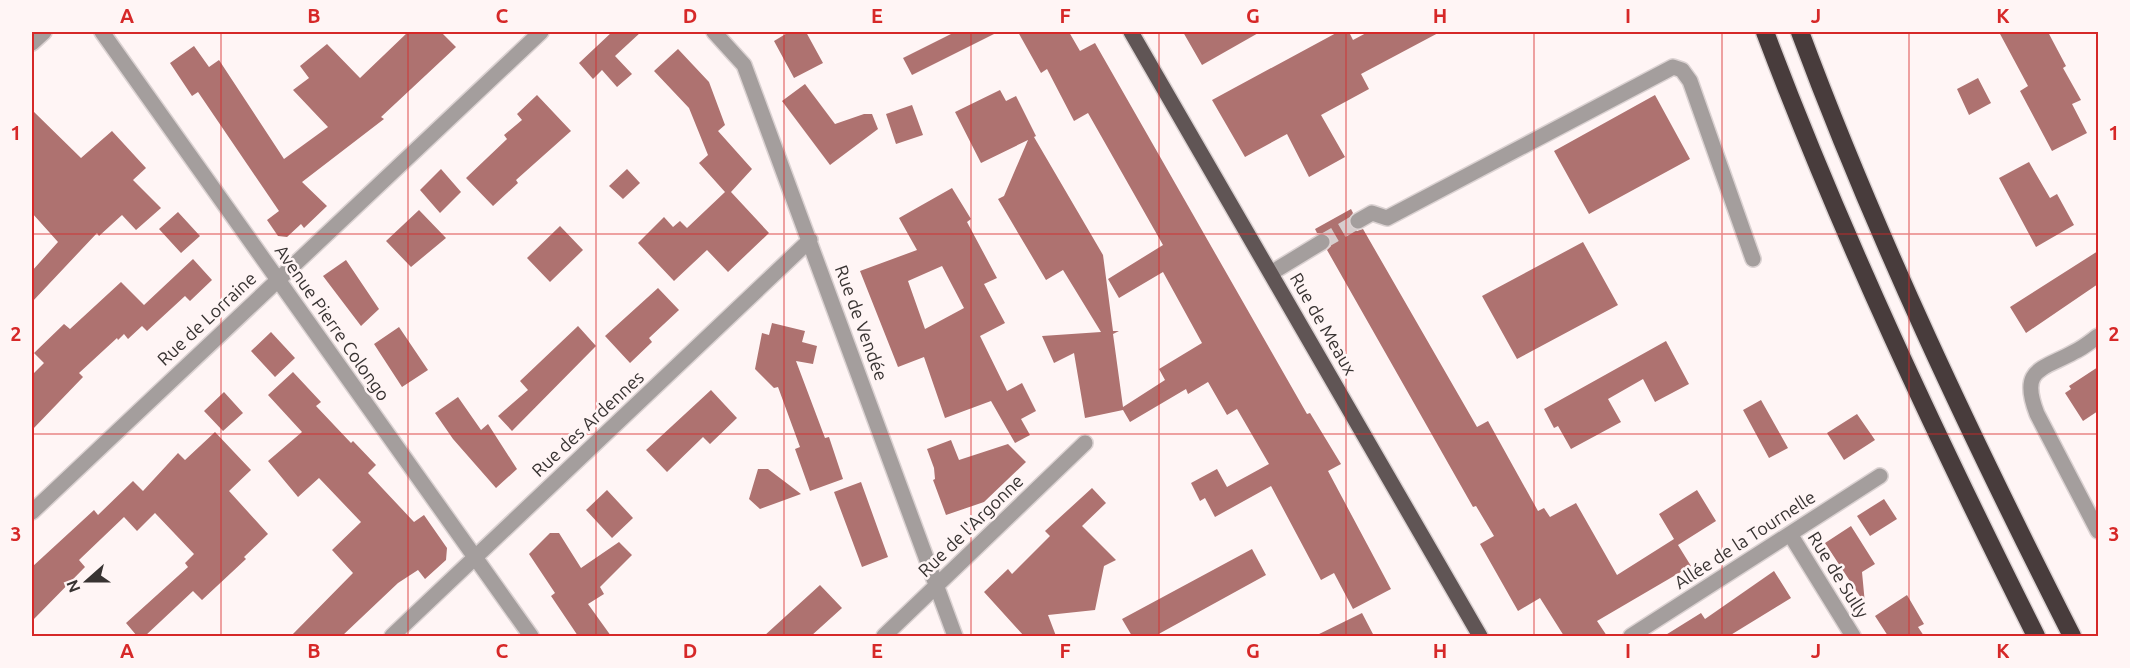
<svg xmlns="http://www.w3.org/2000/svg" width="2130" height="668" viewBox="0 0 2130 668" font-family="Ubuntu,sans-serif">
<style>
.building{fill:#ae7270;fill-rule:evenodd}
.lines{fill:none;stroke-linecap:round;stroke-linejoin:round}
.minor-tunnel{stroke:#d7cece;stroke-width:15;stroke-dasharray:15 8;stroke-linecap:butt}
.minor-casing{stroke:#dbd2d2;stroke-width:18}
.major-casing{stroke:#dbd2d2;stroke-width:18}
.highway-casing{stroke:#dbd2d2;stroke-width:21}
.minor{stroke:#a49e9d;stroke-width:15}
.major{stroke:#605555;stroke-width:15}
.highway{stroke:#483c3c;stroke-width:18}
.grid{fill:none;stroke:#d62828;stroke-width:1.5;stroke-opacity:0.55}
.labels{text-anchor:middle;stroke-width:5;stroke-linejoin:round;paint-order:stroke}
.street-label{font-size:18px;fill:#383332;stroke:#fff5f5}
.neatline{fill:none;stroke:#d62828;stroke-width:2}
.grid-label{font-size:20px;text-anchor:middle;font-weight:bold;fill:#d62828}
</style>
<rect width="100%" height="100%" fill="#fff5f5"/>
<path class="building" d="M 408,32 L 441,32 L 456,47 L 381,117 L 384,119 L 302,182 L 327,206 L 304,228 L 301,224 L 287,237 L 278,236 L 267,220 L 279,211 L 198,92 L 192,96 L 170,63 L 194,46 L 209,67 L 219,60 L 284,159 L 328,127 L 293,90 L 309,78 L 300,66 L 327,44 L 360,78 Z
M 612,32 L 641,32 L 615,56 L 632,74 L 617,87 L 602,70 L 593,79 L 579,63 Z
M 789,32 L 806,32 L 823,63 L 794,78 L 774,41 Z
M 955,32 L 998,32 L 912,75 L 903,58 Z
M 1018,32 L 1069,32 L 1080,51 L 1095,43 L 1307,414 L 1310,413 L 1341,464 L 1328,471 L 1391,589 L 1353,609 L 1334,573 L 1321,580 L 1271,486 L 1215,517 L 1205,498 L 1200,501 L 1191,483 L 1217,469 L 1227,487 L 1269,464 L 1237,409 L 1227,415 L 1208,382 L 1188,394 L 1186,389 L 1130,422 L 1123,410 L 1085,418 L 1074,353 L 1054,363 L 1042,336 L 1101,332 L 1063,270 L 1046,280 L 998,199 L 1004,196 L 1028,140 L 981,163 L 955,112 L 1000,90 L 1006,101 L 1016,96 L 1036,136 L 1034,137 L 1103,255 L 1113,331 L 1119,331 L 1113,334 L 1123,407 L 1165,380 L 1159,369 L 1202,343 L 1163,272 L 1119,298 L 1108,279 L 1163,245 L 1088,113 L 1074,121 L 1047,69 L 1041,73 Z
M 1183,32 L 1260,32 L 1202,65 Z
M 1338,32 L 1349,32 L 1353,40 L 1368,32 L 1440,32 L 1361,74 L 1369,89 L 1321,115 L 1345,157 L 1309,177 L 1287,134 L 1245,157 L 1212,100 Z
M 1999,32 L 2048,32 L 2066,66 L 2063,68 L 2081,100 L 2072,104 L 2087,133 L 2052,151 L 2020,91 L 2028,86 Z
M 678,49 L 709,82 L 725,125 L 718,131 L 752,169 L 731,192 L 769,233 L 728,272 L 707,250 L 674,281 L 638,243 L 664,217 L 673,227 L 680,221 L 687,228 L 725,192 L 699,163 L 708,155 L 689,108 L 654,71 Z
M 1978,78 L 1991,103 L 1969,115 L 1957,89 Z
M 805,84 L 835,124 L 864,114 L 872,114 L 878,129 L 830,165 L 782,101 Z
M 537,95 L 571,131 L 516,180 L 518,183 L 493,206 L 466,178 L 507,139 L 504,135 L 522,120 L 517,114 Z
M 1655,95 L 1690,159 L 1589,214 L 1554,151 Z
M 912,105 L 923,135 L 896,144 L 886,114 Z
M 32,110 L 81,158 L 112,131 L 146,168 L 133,180 L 161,208 L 136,230 L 122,215 L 99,236 L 97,233 L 32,302 L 32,271 L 58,242 L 32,213 Z
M 2029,162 L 2050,198 L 2057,194 L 2074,225 L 2036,247 L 1999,178 Z
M 441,169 L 461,192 L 440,213 L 420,190 Z
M 627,169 L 640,183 L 623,199 L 609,186 Z
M 952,188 L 971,219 L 967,222 L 997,278 L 984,284 L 1005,323 L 980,336 L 1007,391 L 1022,383 L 1036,411 L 1021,419 L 1030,435 L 1015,443 L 991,401 L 945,418 L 924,357 L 898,367 L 860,271 L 917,250 L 899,218 ZM 942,266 L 964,308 L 925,329 L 908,281 Z
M 1351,209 L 1353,213 L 1348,220 L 1350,226 L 1357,231 L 1363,229 L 1477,427 L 1488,421 L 1538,511 L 1544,508 L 1550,517 L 1576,503 L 1617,575 L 1674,539 L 1659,514 L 1697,490 L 1716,521 L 1678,545 L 1691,566 L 1597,621 L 1607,636 L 1564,636 L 1540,598 L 1518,611 L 1480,544 L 1494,536 L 1476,506 L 1473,507 L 1327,250 L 1331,246 L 1331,237 L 1326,233 L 1317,233 L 1315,229 Z
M 419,210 L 446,238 L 411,267 L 386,241 Z
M 178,212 L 200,236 L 181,253 L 159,229 Z
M 560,226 L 583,250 L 550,282 L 527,258 Z
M 1583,242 L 1618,305 L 1517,359 L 1482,296 Z
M 2098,251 L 2098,284 L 2026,333 L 2010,307 Z
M 193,259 L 212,280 L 190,301 L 185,296 L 147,331 L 142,326 L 128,339 L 124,334 L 118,340 L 117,338 L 79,373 L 83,377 L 32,430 L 32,375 L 44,363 L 34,353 L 64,324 L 70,329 L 121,282 L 144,305 Z
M 346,260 L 379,309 L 361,326 L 323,276 Z
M 658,288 L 679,310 L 649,338 L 652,342 L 630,363 L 605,336 Z
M 772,323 L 805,331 L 802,342 L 817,346 L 813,364 L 796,361 L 825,438 L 829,437 L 843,479 L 810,491 L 795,449 L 800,447 L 778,387 L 774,388 L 755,369 L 762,333 L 769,335 Z
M 578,326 L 596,346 L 512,431 L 498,416 L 528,390 L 520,381 Z
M 399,327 L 428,370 L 402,387 L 374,344 Z
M 271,332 L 295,358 L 275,377 L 251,351 Z
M 1666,341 L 1689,384 L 1655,402 L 1643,379 L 1608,399 L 1621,422 L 1571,449 L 1558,426 L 1554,428 L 1544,409 Z
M 2098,367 L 2098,411 L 2083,421 L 2065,393 L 2071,389 L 2069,386 Z
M 293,372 L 321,402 L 316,406 L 351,443 L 353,441 L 376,465 L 368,473 L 414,522 L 424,515 L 447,548 L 446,560 L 425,579 L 418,570 L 398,583 L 342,636 L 291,636 L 353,573 L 332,550 L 361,522 L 319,478 L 298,497 L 268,461 L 302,432 L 268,395 Z
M 711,390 L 737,418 L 710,444 L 703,437 L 667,472 L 646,450 Z
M 224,392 L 243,413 L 223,431 L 204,411 Z
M 458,397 L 481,430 L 488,424 L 517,469 L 496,488 L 453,439 L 435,413 Z
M 1761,400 L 1788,448 L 1769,458 L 1743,410 Z
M 1857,414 L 1875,440 L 1844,460 L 1827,433 Z
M 215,432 L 251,470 L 229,491 L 268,534 L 244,557 L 246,559 L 202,600 L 193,591 L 145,636 L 137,636 L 126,623 L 188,567 L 185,563 L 194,554 L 155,513 L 137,531 L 124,517 L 79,560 L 85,567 L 32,621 L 32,567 L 94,510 L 98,515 L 133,481 L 143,491 L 178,453 L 185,460 Z
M 951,440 L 959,460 L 1008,444 L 1026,462 L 984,502 L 946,515 L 933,480 L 935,479 L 934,468 L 927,449 Z
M 758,469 L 768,469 L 801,494 L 760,509 L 749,499 Z
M 861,482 L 888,557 L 862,567 L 834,492 Z
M 1092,488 L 1106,503 L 1082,526 L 1116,560 L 1104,566 L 1095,610 L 1048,615 L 1056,636 L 1024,636 L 984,592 L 1008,569 L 1012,574 L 1050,536 L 1045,531 Z
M 607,490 L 633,518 L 612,538 L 586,510 Z
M 1884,499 L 1897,519 L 1870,536 L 1857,516 Z
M 1851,526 L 1875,564 L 1862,572 L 1865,604 L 1825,543 Z
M 550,533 L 559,533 L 581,568 L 619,542 L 632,555 L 600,587 L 604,594 L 588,604 L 611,636 L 578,636 L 551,596 L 555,593 L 529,554 Z
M 1252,549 L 1266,575 L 1155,636 L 1132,636 L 1122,619 Z
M 1774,571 L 1791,598 L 1729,636 L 1664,636 L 1701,613 L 1705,619 Z
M 820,585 L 842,608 L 811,636 L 764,636 Z
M 1907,595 L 1924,624 L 1918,627 L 1924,636 L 1888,636 L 1875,616 Z
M 1362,613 L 1374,636 L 1315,636 Z"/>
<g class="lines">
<path class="minor-tunnel" d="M 1322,242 L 1358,221"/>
<defs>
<path id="minor" d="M 102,32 L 531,636
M 714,32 L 744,65 L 955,636
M 32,43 L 44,32
M 1358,221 L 1372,213 L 1387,218 L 1673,67 L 1682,70 L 1690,81 L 1753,259
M 1271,273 L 1322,242
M 2098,336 C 2090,342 2083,348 2074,352 C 2042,370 2019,368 2037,414 L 2098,531
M 32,512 L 541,32
M 1790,534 L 1853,636
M 392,636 L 810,240
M 884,636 L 1085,443
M 1631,636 L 1880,476"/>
<path id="major" d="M 1131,32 L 1480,636"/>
<path id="highway" d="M 1765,32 C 1843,239 1937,438 2036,636
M 1800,32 C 1877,239 1972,439 2072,636"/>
</defs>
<use href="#minor" class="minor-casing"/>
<use href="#major" class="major-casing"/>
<use href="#highway" class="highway-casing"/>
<use href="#minor" class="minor"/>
<use href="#major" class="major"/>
<use href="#highway" class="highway"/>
</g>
<path class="grid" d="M 221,32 L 221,636M 408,32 L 408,636M 596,32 L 596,636M 784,32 L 784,636M 971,32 L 971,636M 1159,32 L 1159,636M 1346,32 L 1346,636M 1534,32 L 1534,636M 1722,32 L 1722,636M 1909,32 L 1909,636M 32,234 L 2098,234M 32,434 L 2098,434"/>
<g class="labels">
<g class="street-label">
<text transform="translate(207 319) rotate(-43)" y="6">Rue de Lorraine</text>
<text transform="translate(332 323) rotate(55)" y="6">Avenue Pierre Colongo</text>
<text transform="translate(861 323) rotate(70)" y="6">Rue de Vendée</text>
<text transform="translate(1323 324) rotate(60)" y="6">Rue de Meaux</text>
<text transform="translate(588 424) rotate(-43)" y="6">Rue des Ardennes</text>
<text transform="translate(971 526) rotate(-44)" y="6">Rue de l'Argonne</text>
<text transform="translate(1745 540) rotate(-33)" y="6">Allée de la Tournelle</text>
<text transform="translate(1838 575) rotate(58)" y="6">Rue de Sully</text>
</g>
</g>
<rect width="2130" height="668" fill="none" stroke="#fff5f5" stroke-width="66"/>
<g transform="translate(87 581) rotate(249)" stroke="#fff5f5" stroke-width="4.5" paint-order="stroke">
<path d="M0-4.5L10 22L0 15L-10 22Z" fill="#383332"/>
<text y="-9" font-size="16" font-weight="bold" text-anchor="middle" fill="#383332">N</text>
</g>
<rect x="33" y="33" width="2064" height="602" class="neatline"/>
<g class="grid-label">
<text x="127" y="23">A</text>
<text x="314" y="23">B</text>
<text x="502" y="23">C</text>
<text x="690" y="23">D</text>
<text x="877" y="23">E</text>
<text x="1065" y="23">F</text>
<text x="1253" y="23">G</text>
<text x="1440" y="23">H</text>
<text x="1628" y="23">I</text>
<text x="1816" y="23">J</text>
<text x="2003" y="23">K</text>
<text x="16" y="140">1</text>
<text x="2114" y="140">1</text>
<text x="16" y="341">2</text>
<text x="2114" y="341">2</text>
<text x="16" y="541">3</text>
<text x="2114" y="541">3</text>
<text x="127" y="658">A</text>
<text x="314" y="658">B</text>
<text x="502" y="658">C</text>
<text x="690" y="658">D</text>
<text x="877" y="658">E</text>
<text x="1065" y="658">F</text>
<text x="1253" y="658">G</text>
<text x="1440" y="658">H</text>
<text x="1628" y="658">I</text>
<text x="1816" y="658">J</text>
<text x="2003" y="658">K</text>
</g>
</svg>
